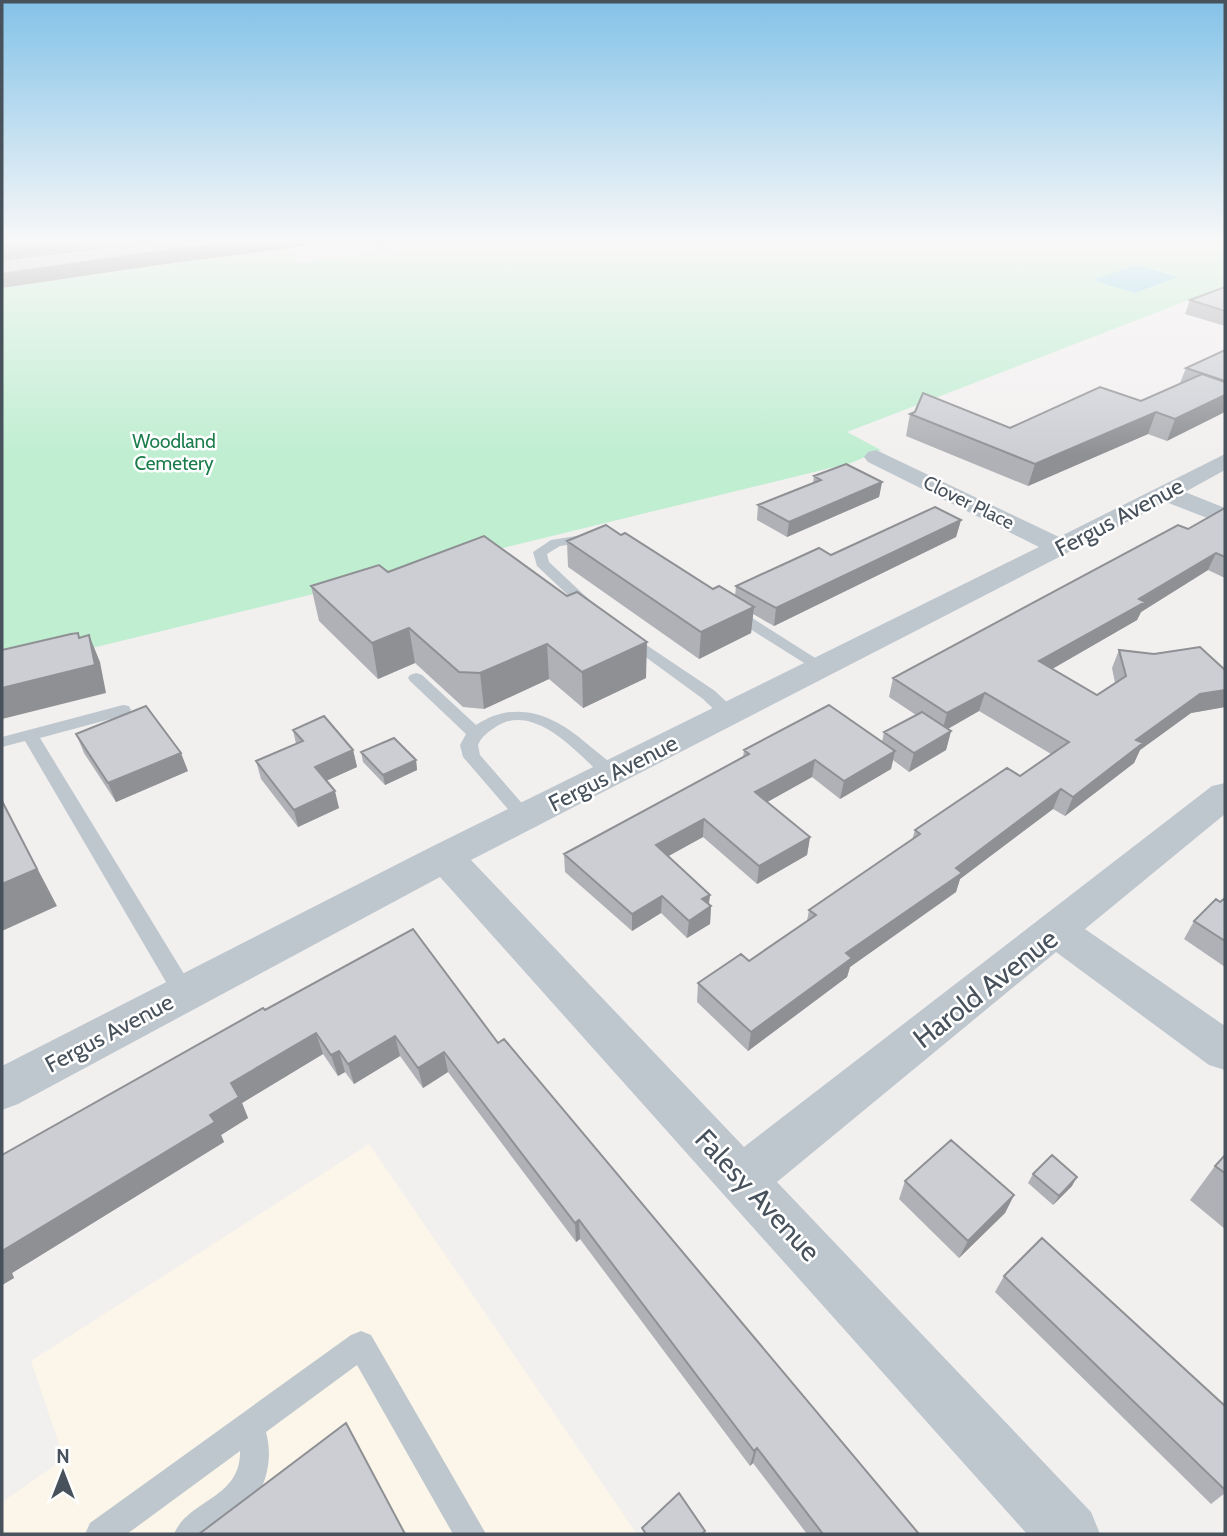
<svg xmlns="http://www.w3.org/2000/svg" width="1227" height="1536" viewBox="0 0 1227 1536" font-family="Cabin,sans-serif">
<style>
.commercial{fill:#fbf6e9}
.green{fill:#bfeed1}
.water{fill:#8dd6e9}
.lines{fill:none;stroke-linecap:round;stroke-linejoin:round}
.lane{fill:#bec7ce;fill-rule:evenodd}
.street{fill:#bec7ce;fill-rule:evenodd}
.wall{fill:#afb1b6}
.shaded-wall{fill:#8f9094}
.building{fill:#ccced4;stroke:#8f9094;stroke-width:2}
.labels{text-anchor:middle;stroke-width:5;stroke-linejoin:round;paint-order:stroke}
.far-park-label{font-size:19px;fill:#1a7c4b;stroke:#fff}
.far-street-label{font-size:19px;fill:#48525c;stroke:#fff}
.street-label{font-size:23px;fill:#48525c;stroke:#fff}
.near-street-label{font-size:28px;fill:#48525c;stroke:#fff}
</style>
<rect width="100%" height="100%" fill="#f2efef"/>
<path class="commercial" d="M 369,1144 L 637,1534 L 2,1534 L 2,1502 L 64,1459 L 31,1361 Z"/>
<path class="green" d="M 456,241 L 1225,241 L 1225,286 L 847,432 L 881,450 L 851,463 L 2,670 L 2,288 L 290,247 L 297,263 Z"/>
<path class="water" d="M 1136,265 L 1178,277 L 1135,293 L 1092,280 Z"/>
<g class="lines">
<path class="lane" d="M 589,534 L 596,538 L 594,541 L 560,546 L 547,554 L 549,562 L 596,606 L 598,609 L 591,613 L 586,612 L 537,566 L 533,552 L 551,540 Z
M 733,608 L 738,609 L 831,668 L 829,671 L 817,671 L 728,615 L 726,612 Z
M 630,634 L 715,691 L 736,711 L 738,715 L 736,719 L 724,719 L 703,699 L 625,642 L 622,639 L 625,636 Z
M 416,673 L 422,675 L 476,725 C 519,697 558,717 592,748 C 602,756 613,764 620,774 L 617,778 L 605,778 C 579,755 536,702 497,726 C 488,732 482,736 478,745 L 480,755 L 534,817 L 531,822 L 519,822 L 463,757 L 460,745 L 466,734 L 410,681 L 408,678 L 410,675 Z
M 123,705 L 129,706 L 131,710 L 129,714 L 40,738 L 192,987 L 195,993 L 192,999 L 184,1002 L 176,999 L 25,741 L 2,747 L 2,737 Z
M 361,1331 L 371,1335 L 486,1534 L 453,1534 L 357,1365 L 266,1432 C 277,1473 256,1513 218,1533 C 208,1536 186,1535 174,1534 C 189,1499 241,1499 240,1451 L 127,1534 L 85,1534 L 90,1523 L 351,1335 Z"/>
<path class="street" d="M 364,241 L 386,241 L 392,246 L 384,251 Z
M 876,450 L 1059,537 L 1225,454 L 1225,470 L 1185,492 L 1225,508 L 1225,525 L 1166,502 L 471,860 L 744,1147 L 1212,786 L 1225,783 L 1225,814 L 1085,929 L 1225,1026 L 1225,1070 L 1209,1065 L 1056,952 L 777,1182 L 1091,1512 L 1100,1534 L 1027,1534 L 440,877 L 18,1104 L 2,1110 L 2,1066 L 431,847 L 1039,547 L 868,462 L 864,457 L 868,452 Z"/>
</g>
<path class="wall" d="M 1225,287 L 1225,326 L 1185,314 L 1190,300 Z
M 1225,350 L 1167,441 L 1148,434 L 1028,486 L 906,436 L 910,414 L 1010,428 L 1141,401 L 1180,383 L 1186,368 Z
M 814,476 L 882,482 L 879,497 L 787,537 L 757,520 L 758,505 L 813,483 Z
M 1225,508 L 1225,578 L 1208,570 L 1141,612 L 1137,620 L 1052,669 L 1097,695 L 1115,683 L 1112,668 L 1119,650 L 1225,670 L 1225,707 L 1191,713 L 1140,750 L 1134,763 L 1065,816 L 1053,809 L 960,879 L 956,892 L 850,967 L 847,977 L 748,1051 L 697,1002 L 698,983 L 749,961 L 807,921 L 809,910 L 912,840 L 915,830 L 1020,776 L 1051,754 L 979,711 L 948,729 L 951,731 L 946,750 L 909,772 L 893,760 L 891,769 L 840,799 L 812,777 L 767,802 L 810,837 L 807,855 L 757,884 L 703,837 L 668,856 L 710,895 L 709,904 L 711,906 L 710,924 L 687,938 L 661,913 L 632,931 L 565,872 L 564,854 L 743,758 L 744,750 L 882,742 L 884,732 L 916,715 L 889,697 L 893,678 L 1188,529 Z
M 961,520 L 956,537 L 774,626 L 753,614 L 751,633 L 699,659 L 568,567 L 567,541 L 735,596 L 736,586 L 831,555 Z
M 388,572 L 646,678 L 583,708 L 549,679 L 484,709 L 463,707 L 415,663 L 378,679 L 319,621 L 311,586 Z
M 293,730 L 353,750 L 357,767 L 326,781 L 339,808 L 298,827 L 261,779 L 256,761 L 296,744 Z
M 76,734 L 188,771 L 116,802 L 84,753 Z
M 361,752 L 416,760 L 417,770 L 385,785 L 363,762 Z
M 1225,898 L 1225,967 L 1184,939 L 1194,921 Z
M 265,1010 L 498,1043 L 919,1534 L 807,1534 L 753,1463 L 750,1466 L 580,1239 L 576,1242 L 448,1072 L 423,1088 L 400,1056 L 354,1084 L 345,1072 L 338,1076 L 323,1054 L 242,1103 L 248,1118 L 221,1135 L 224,1142 L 12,1273 L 14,1278 L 2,1285 L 2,1155 Z
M 1225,1155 L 1225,1229 L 1190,1200 L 1215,1166 Z
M 1033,1174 L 1072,1186 L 1053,1205 L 1028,1183 Z
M 905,1181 L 1014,1195 L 1005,1213 L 959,1258 L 899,1199 Z
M 1004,1276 L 1225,1406 L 1225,1493 L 1211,1504 L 995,1292 Z"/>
<path class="shaded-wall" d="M 37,241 L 138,241 L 2,259 L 2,246 Z
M 244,241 L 304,241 L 305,246 L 152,266 L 2,288 L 2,274 L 148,253 Z
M 1225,395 L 1225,412 L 1167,441 L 1175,419 Z
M 1156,412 L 1148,434 L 1028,486 L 1035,464 Z
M 882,482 L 879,497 L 787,537 L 789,522 Z
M 961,520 L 956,537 L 774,626 L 776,608 Z
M 1216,553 L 1208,570 L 1141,612 L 1137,620 L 1033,680 L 1039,661 Z
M 754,607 L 751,633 L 699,659 L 701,632 Z
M 409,628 L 415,663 L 378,679 L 372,643 Z
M 89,635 L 100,662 L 106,693 L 2,719 L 2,688 Z
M 647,642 L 646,678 L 583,708 L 582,672 Z
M 547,644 L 549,679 L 484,709 L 480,673 Z
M 1225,690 L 1225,707 L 1191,713 L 1140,750 L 1134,763 L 1065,816 L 1073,797 L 1136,740 L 1200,694 Z
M 985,693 L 979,711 L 942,732 L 947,713 Z
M 951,731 L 946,750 L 909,772 L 914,753 Z
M 353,750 L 357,767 L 319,784 L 315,767 Z
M 895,751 L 891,769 L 840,799 L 844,781 Z
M 181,753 L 188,771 L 116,802 L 108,783 Z
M 416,760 L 417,770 L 385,785 L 383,775 Z
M 815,760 L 812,777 L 753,810 L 755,792 Z
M 1061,789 L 1053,809 L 960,879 L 956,892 L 850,967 L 847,977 L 748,1051 L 751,1032 L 846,953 L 956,868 Z
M 335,791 L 339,808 L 298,827 L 294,810 Z
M 2,801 L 57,906 L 2,931 Z
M 704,819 L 703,837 L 656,863 L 656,845 Z
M 810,837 L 807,855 L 757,884 L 759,866 Z
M 710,895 L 708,908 L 711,906 L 710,924 L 687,938 L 689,921 L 702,899 Z
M 662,896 L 661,913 L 632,931 L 632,914 Z
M 316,1033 L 323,1054 L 242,1103 L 248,1118 L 221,1135 L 224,1142 L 12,1273 L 14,1278 L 2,1285 L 2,1251 L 210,1115 L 231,1083 Z
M 395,1036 L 400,1056 L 354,1084 L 348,1064 Z
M 339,1051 L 345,1072 L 338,1076 L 331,1055 Z
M 444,1052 L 448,1072 L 423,1088 L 418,1068 Z
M 1077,1177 L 1072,1186 L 1053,1205 L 1059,1196 Z
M 1014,1195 L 1005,1213 L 959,1258 L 968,1241 Z
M 579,1220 L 580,1239 L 576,1242 L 575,1223 Z
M 757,1448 L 753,1463 L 750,1466 L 754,1451 Z"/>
<path class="building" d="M 2,241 L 37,241 L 2,246 Z
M 154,241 L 244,241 L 148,253 L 2,274 L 2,260 Z
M 1225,287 L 1225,311 L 1190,300 Z
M 1225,350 L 1225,381 L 1186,368 Z
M 1202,374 L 1225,382 L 1225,395 L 1175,419 L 1156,412 L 1035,464 L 910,414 L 915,412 L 923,393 L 1010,428 L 1100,387 L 1141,401 Z
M 846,464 L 882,482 L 789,522 L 758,505 L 821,480 L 814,476 Z
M 935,507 L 961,520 L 776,608 L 736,586 L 819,548 L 831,555 Z
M 1225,508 L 1225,557 L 1216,553 L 1139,599 L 1145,602 L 1039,661 L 1097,695 L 1126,676 L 1119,650 L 1154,654 L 1200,647 L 1225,670 L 1225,690 L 1200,694 L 1136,740 L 1143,743 L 1073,797 L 1061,789 L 956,868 L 962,873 L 846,953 L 852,958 L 751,1032 L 698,983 L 741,954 L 749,961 L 816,915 L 809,910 L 920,834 L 915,830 L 1007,768 L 1020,776 L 1069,742 L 985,693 L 947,713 L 893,678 L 1178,525 L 1188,529 Z
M 606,525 L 621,535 L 625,533 L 713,589 L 719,586 L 754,607 L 701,632 L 567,541 Z
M 484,536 L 567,596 L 577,592 L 647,642 L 582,672 L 547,644 L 480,673 L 459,672 L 409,628 L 372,643 L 311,586 L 379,565 L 388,572 Z
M 78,633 L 79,638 L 89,635 L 95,665 L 2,688 L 2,650 L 71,634 Z
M 829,705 L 895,751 L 844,781 L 815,760 L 755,792 L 810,837 L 759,866 L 704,819 L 656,845 L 710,895 L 702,899 L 711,906 L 689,921 L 662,896 L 632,914 L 564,854 L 749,754 L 744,750 Z
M 146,706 L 181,753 L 108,783 L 76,734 Z
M 922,712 L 951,731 L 914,753 L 884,732 Z
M 324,716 L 353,750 L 315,767 L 335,791 L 294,810 L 256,761 L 303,741 L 293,730 Z
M 394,738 L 416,760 L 383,775 L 361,752 Z
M 2,801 L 37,869 L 2,884 Z
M 1225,898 L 1225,941 L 1194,921 L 1216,899 L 1220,902 Z
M 413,929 L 498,1043 L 504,1039 L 919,1534 L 823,1534 L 757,1448 L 754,1451 L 579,1220 L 575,1223 L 444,1052 L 418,1068 L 395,1036 L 348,1064 L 339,1051 L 331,1055 L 316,1033 L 231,1083 L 239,1097 L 210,1115 L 215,1122 L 2,1251 L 2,1155 L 263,1008 L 265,1010 Z
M 951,1140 L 1014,1195 L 968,1241 L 905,1181 Z
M 1052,1155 L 1077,1177 L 1059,1196 L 1033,1174 Z
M 1225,1155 L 1225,1173 L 1215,1166 Z
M 1042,1238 L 1225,1406 L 1225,1490 L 1004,1276 Z
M 346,1423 L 405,1534 L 199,1534 Z
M 679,1493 L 705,1531 L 702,1534 L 646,1534 L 642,1528 Z"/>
<linearGradient id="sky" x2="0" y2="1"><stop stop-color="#83c2e8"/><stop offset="0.53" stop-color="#f9f8f8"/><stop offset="1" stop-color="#f9f8f8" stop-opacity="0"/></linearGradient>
<rect width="1227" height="456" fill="url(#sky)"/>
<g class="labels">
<g class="far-park-label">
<text x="174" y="448">Woodland<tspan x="174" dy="22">Cemetery</tspan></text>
</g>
<g class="far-street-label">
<text transform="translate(969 502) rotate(26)" y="7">Clover Place</text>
</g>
<g class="street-label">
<text transform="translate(1119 517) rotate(-28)" y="8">Fergus Avenue</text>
<text transform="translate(613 773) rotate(-27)" y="8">Fergus Avenue</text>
<text transform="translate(109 1033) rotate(-28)" y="8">Fergus Avenue</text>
</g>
<g class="near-street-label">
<text transform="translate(985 988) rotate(-38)" y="10">Harold Avenue</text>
<text transform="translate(758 1195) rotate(47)" y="10">Falesy Avenue</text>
</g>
</g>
<rect width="1227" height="1536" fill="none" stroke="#48525c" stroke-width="7"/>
<g transform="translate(63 1473)" stroke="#ffffff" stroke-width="5" paint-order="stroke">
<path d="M0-5L12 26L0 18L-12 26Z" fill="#48525c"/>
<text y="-10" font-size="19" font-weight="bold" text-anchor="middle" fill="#48525c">N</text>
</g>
</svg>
